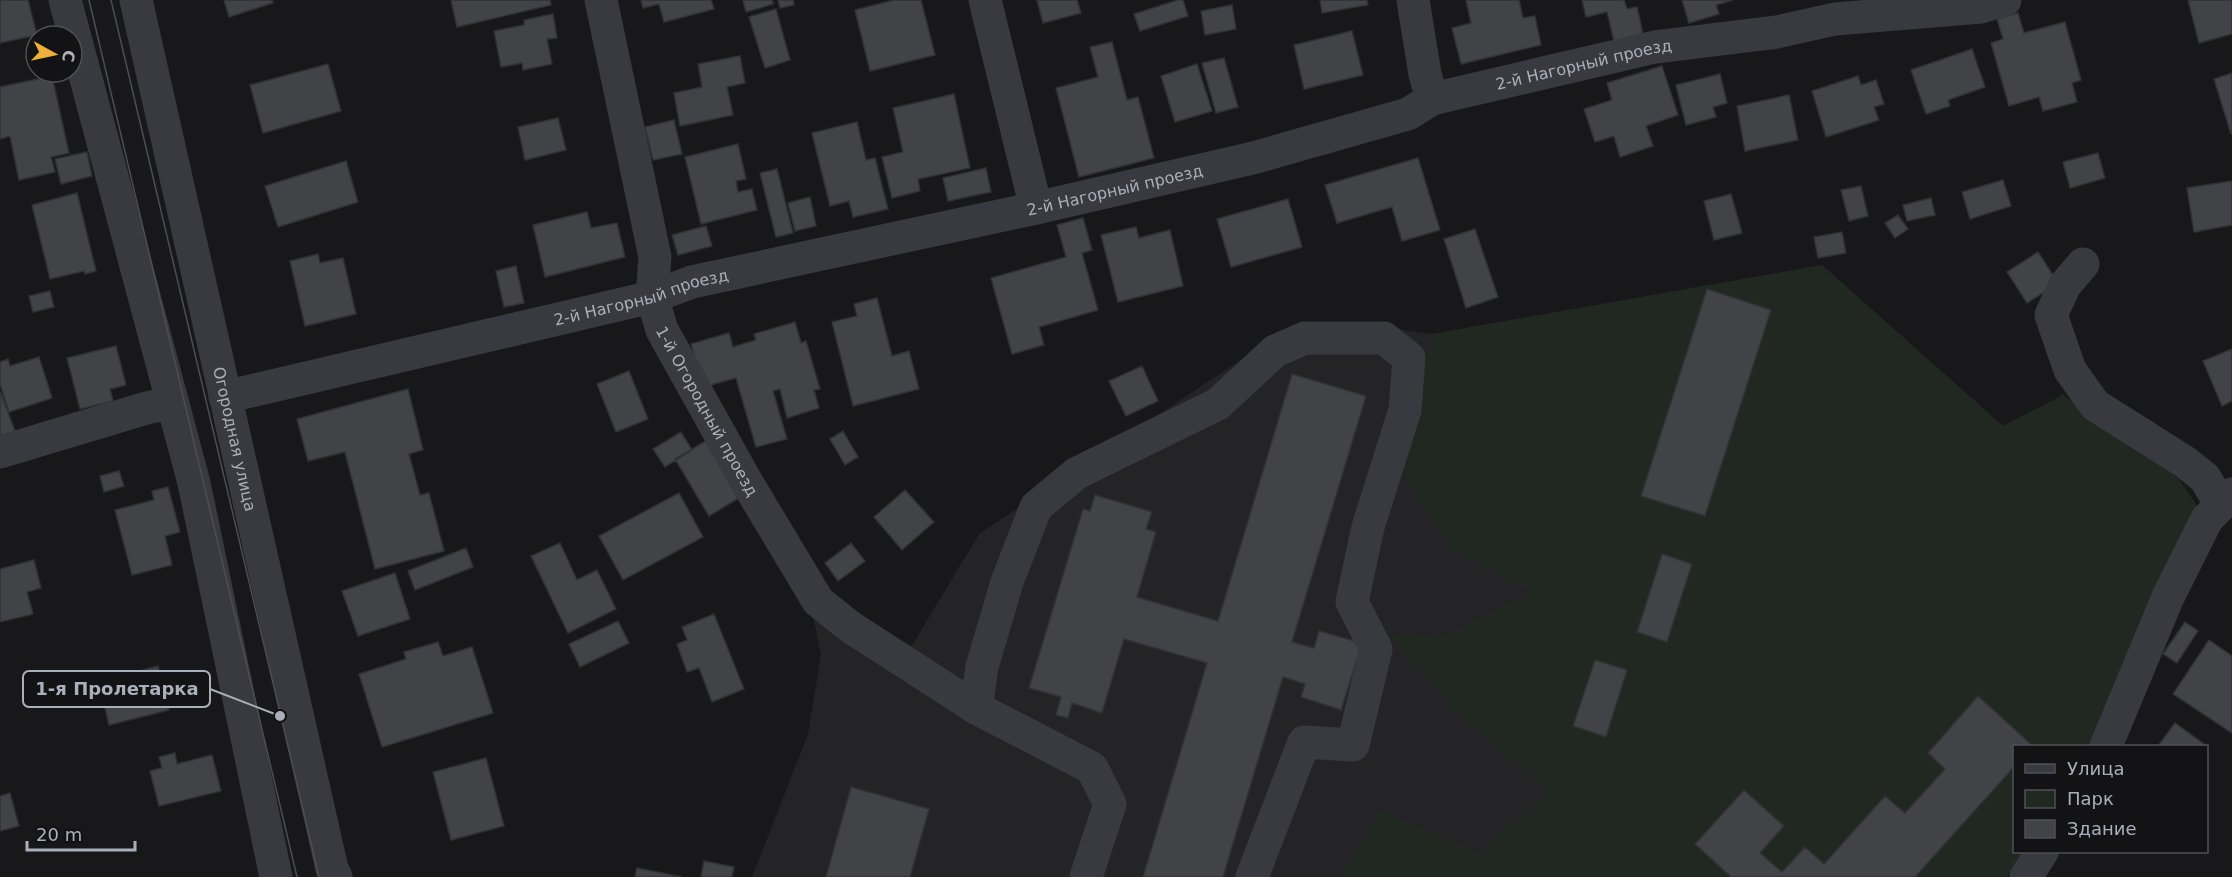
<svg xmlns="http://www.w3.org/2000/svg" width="2232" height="877" viewBox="0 0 2232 877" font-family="'DejaVu Sans',sans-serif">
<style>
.built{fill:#242427}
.green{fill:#202821}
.building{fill:#424347;stroke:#323236;stroke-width:1.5}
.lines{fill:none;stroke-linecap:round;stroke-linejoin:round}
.minor{stroke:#393a3f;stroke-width:33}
.tram{stroke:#4c4e54;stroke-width:1.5}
.labels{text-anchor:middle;stroke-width:6;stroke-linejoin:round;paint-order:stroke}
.street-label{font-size:16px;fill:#aaafb9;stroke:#131315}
.leader{fill:none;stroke:#aaafb9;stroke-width:2}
.callout-dot{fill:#aaafb9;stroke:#131315;stroke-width:2}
.callout{fill:#131315;stroke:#aaafb9;stroke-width:2}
.callout-label{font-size:18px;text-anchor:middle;font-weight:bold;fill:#aaafb9}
</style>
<rect width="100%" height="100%" fill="#18181a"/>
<path class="built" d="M 1822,265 L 2003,426 L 2063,395 L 2178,478 L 2089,746 L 2014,746 L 2014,852 L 2007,877 L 752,877 L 808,734 L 821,655 L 808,592 L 896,672 L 979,534 L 1269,341 L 1342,322 L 1432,334 Z"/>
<path class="green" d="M 1822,265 L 2003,426 L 2063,395 L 2178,478 L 2200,510 L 2089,746 L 2014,746 L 2014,852 L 2023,852 L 2007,877 L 1341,877 L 1380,811 L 1478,853 L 1549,792 L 1460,716 L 1389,635 L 1444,637 L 1532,591 L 1451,549 L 1403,474 L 1432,334 Z"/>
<path class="building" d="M 0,0 L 28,0 L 37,35 L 0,43 Z
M 224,0 L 272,0 L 273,3 L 229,17 Z
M 451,0 L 550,0 L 551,5 L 457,27 Z
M 641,0 L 711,0 L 714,9 L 664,22 L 659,4 L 643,8 Z
M 743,0 L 772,0 L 773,4 L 746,12 Z
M 778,0 L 793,0 L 794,5 L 780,8 Z
M 894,0 L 921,0 L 935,55 L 870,71 L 855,10 Z
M 1037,0 L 1077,0 L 1081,13 L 1043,23 Z
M 1178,0 L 1183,0 L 1188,16 L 1140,31 L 1134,14 Z
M 1320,0 L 1367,0 L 1368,5 L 1322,13 Z
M 1466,0 L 1519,0 L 1523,18 L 1535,16 L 1541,45 L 1461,64 L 1452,28 L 1471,23 Z
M 1582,0 L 1624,0 L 1627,9 L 1637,7 L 1643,34 L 1614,41 L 1607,12 L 1586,17 Z
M 1682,0 L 1733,0 L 1716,5 L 1719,14 L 1689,23 Z
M 2188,0 L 2232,0 L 2232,34 L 2199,43 Z
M 1232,5 L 1236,29 L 1205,35 L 1201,11 Z
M 776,9 L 790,60 L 765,68 L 749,17 Z
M 2018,13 L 2024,33 L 2065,22 L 2081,80 L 2072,83 L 2077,102 L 2043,111 L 2039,97 L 2009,106 L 1991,43 L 2003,39 L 1997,19 Z
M 553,14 L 557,38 L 547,39 L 552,64 L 523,70 L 522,63 L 501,67 L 494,31 L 524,25 L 524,20 Z
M 1352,31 L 1363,75 L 1304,89 L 1294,45 Z
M 1112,42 L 1127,100 L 1138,97 L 1154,158 L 1079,177 L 1056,88 L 1098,77 L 1090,47 Z
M 1972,49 L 1985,87 L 1948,100 L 1950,106 L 1926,114 L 1911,70 Z
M 740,56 L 745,83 L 727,87 L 733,115 L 680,126 L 674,93 L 702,87 L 698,64 Z
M 1224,58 L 1238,107 L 1216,113 L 1202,63 Z
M 328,64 L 341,111 L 263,133 L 250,85 Z
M 1197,64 L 1212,111 L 1175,122 L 1161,76 Z
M 1662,66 L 1678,115 L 1646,126 L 1653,146 L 1620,157 L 1614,136 L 1595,142 L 1584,109 L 1612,100 L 1607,83 Z
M 2232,73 L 2232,134 L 2231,134 L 2214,79 Z
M 1720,74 L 1727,103 L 1713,107 L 1716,117 L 1686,125 L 1676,85 Z
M 52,76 L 69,153 L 51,157 L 55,172 L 19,180 L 10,136 L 0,139 L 0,87 Z
M 1858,76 L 1861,85 L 1876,80 L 1884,104 L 1874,107 L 1879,120 L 1826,137 L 1812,91 Z
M 954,94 L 970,168 L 918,179 L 920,191 L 892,198 L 882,157 L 903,152 L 893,108 Z
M 1789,95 L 1798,140 L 1745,151 L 1737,106 Z
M 558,118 L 566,150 L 525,160 L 518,127 Z
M 674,120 L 682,154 L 653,160 L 645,127 Z
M 857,122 L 866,160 L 875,158 L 888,209 L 853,217 L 849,201 L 830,206 L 812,133 Z
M 738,144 L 746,179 L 736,181 L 738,192 L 752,189 L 757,210 L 701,224 L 685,157 Z
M 87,152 L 92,176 L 61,184 L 55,159 Z
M 2098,153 L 2105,178 L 2070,188 L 2063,162 Z
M 1418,158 L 1440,230 L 1402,241 L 1392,207 L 1337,223 L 1325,185 Z
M 346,161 L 358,202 L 278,227 L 265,186 Z
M 986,168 L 991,192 L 948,201 L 943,178 Z
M 777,169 L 793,233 L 776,237 L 760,173 Z
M 2003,180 L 2011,206 L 1970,219 L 1962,192 Z
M 2232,181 L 2232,225 L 2194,232 L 2187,188 Z
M 1861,186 L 1868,216 L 1849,221 L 1841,190 Z
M 77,193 L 96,271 L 85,274 L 84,271 L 50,279 L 32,205 Z
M 1731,194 L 1742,233 L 1714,240 L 1704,201 Z
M 810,197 L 816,226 L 795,231 L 788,203 Z
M 1931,198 L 1935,215 L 1907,221 L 1903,205 Z
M 1288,199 L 1302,247 L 1231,267 L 1217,219 Z
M 587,212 L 591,228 L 617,223 L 625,257 L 545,277 L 533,225 Z
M 1898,215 L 1908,229 L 1895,238 L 1885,223 Z
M 1083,218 L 1092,250 L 1082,253 L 1098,310 L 1039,327 L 1044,345 L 1012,354 L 991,278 L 1066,257 L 1057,225 Z
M 706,226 L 712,246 L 678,255 L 672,235 Z
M 1136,227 L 1139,238 L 1170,230 L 1183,286 L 1118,302 L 1101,235 Z
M 1475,229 L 1498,297 L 1466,308 L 1444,239 Z
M 1842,232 L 1846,253 L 1818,258 L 1814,237 Z
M 2038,252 L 2058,283 L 2027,303 L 2007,272 Z
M 318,254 L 320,263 L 343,258 L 356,314 L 305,326 L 290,261 Z
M 516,266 L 524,303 L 504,307 L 496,271 Z
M 1707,289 L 1771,310 L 1705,516 L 1641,496 Z
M 50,291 L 54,307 L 33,312 L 29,296 Z
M 877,298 L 892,356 L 909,351 L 919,389 L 853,406 L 832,322 L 857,316 L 854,304 Z
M 795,322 L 801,343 L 806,341 L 820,389 L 814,390 L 819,408 L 787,418 L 780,389 L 773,391 L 787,439 L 756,447 L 736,378 L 703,387 L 691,344 L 729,333 L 733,347 L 756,340 L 754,334 Z
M 116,346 L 126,385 L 110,389 L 113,401 L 80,409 L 67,358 Z
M 2232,349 L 2232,401 L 2222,406 L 2203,361 Z
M 39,357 L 52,398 L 9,412 L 0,384 L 0,362 L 8,359 L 10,366 Z
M 1142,366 L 1158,401 L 1126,416 L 1109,381 Z
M 629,371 L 648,419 L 616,432 L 597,384 Z
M 1292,374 L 1366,396 L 1292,642 L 1314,648 L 1319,631 L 1362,643 L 1341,710 L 1301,697 L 1305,684 L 1283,677 L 1223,877 L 1143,877 L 1207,663 L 1124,639 L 1102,713 L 1072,703 L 1068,718 L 1056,715 L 1061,697 L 1029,688 L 1083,509 L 1090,511 L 1095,495 L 1152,512 L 1146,529 L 1156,532 L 1137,597 L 1218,621 Z
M 408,389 L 423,450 L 409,454 L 420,495 L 429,493 L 444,551 L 375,569 L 345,452 L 308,461 L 297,419 Z
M 0,391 L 15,431 L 0,437 Z
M 843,431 L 858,457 L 845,465 L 830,439 Z
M 681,432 L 692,450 L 665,467 L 653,449 Z
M 709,439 L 742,496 L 709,516 L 675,459 Z
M 119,471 L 124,486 L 104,492 L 100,476 Z
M 168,487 L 180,532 L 165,536 L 172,565 L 132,575 L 115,510 L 154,500 L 152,491 Z
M 905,490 L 934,522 L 902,550 L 874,517 Z
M 679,493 L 703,537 L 623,580 L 599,536 Z
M 560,543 L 577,580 L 597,570 L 616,609 L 568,633 L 531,556 Z
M 851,543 L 865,561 L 838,581 L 825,563 Z
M 466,548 L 473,567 L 415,590 L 408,571 Z
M 1662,554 L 1692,564 L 1667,642 L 1637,632 Z
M 34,560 L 41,588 L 27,592 L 33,614 L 0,622 L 0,569 Z
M 395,573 L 410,619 L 358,636 L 342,591 Z
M 714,614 L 744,689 L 712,702 L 699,668 L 687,672 L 677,644 L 687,640 L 682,627 Z
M 618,621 L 629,643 L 580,667 L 569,644 Z
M 2185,622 L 2198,631 L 2177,663 L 2163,654 Z
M 2209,640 L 2232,656 L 2232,733 L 2173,694 Z
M 438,642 L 443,656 L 472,647 L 493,713 L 382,747 L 359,674 L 406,659 L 404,652 Z
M 1595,660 L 1627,670 L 1606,737 L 1573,726 Z
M 158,666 L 169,710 L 109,725 L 101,690 L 123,684 L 121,676 Z
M 1978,696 L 2033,746 L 2014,746 L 2014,767 L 1915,877 L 1731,877 L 1695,844 L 1744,790 L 1784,826 L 1760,853 L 1782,872 L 1805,847 L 1824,864 L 1885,796 L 1905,813 L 1945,769 L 1928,753 Z
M 2175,723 L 2207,746 L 2206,747 L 2158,746 Z
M 175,753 L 177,764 L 212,755 L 221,791 L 159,806 L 150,771 L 162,768 L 159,757 Z
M 486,758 L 504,826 L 451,840 L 433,772 Z
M 851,787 L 929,809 L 910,877 L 826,877 Z
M 10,793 L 19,826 L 0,831 L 0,796 Z
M 704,861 L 734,867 L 732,877 L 701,877 Z
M 637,868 L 682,877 L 635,877 Z"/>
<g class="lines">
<g class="minor">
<path d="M 65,0 L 194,483 L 276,877"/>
<path id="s1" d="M 136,0 L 332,869 L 336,877"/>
<path id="s2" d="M 601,0 L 655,257 L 652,297 L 662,330 L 746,481 L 818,601 L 849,626 L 976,708"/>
<path d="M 985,0 L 1036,208"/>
<path d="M 1413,0 L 1425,74 L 1432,99"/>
<path d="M 2083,264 L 2065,285 L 2051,315 L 2070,370 L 2095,405 L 2185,462 L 2205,478 L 2221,505"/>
<path id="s3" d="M 225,397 L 652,297 L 692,282 L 1036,208 L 1253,158 L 1408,114 L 1432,99 L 1655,47 L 1777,32 L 1835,19 L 1981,7 L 2005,0"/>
<path d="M 0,452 L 150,407 L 171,404"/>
<path d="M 2106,746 L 2168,597 L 2207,519 L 2232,494"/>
<path d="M 1086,877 L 1110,804 L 1092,768 L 976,708 L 982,667 L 1007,582 L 1036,507 L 1077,473 L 1218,404 L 1275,351 L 1305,338 L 1384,338 L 1409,358 L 1405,410 L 1368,527 L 1352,602 L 1376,649 L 1353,745 L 1304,742 L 1252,877"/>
<path d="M 2026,877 L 2042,852"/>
</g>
<path class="tram" d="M 89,0 L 297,877
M 111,0 L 319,877"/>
</g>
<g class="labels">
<g class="street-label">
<text dy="6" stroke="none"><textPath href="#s3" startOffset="1401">2-й Нагорный проезд</textPath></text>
<text dy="6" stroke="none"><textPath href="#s3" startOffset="914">2-й Нагорный проезд</textPath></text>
<text dy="6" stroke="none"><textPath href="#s3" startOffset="428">2-й Нагорный проезд</textPath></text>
<text dy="6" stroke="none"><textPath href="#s2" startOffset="430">1-й Огородный проезд</textPath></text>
<text dy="6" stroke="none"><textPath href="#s1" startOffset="450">Огородная улица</textPath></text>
</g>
</g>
<path class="leader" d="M280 716L210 689"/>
<circle class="callout-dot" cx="280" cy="716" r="6"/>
<rect class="callout" x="23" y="671" width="187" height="36" rx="6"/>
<g class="callout-label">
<text x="117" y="695">1-я Пролетарка</text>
</g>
<rect x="2013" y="745" width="195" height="108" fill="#131315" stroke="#4f5157" stroke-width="1.5"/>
<rect x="2025" y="764" width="30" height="9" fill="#393a3f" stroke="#4f5157" stroke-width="1.5"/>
<text x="2067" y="775" font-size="18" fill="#aaafb9">Улица</text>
<rect x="2025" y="790" width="30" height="18" fill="#202821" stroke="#4f5157" stroke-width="1.5"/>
<text x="2067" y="805" font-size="18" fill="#aaafb9">Парк</text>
<rect x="2025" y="820" width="30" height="18" fill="#424347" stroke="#4f5157" stroke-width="1.5"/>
<text x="2067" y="835" font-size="18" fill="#aaafb9">Здание</text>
<g transform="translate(54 54) rotate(98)"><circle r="28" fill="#131315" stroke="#4f5157" stroke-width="1.5"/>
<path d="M0-4.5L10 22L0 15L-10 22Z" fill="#efaf3b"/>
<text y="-9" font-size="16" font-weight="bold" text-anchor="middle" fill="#aaafb9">С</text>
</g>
<path d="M27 841v9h108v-9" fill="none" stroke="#aaafb9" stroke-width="3"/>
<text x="36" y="841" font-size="18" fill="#aaafb9" stroke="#131315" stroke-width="4.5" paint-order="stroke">20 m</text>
</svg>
